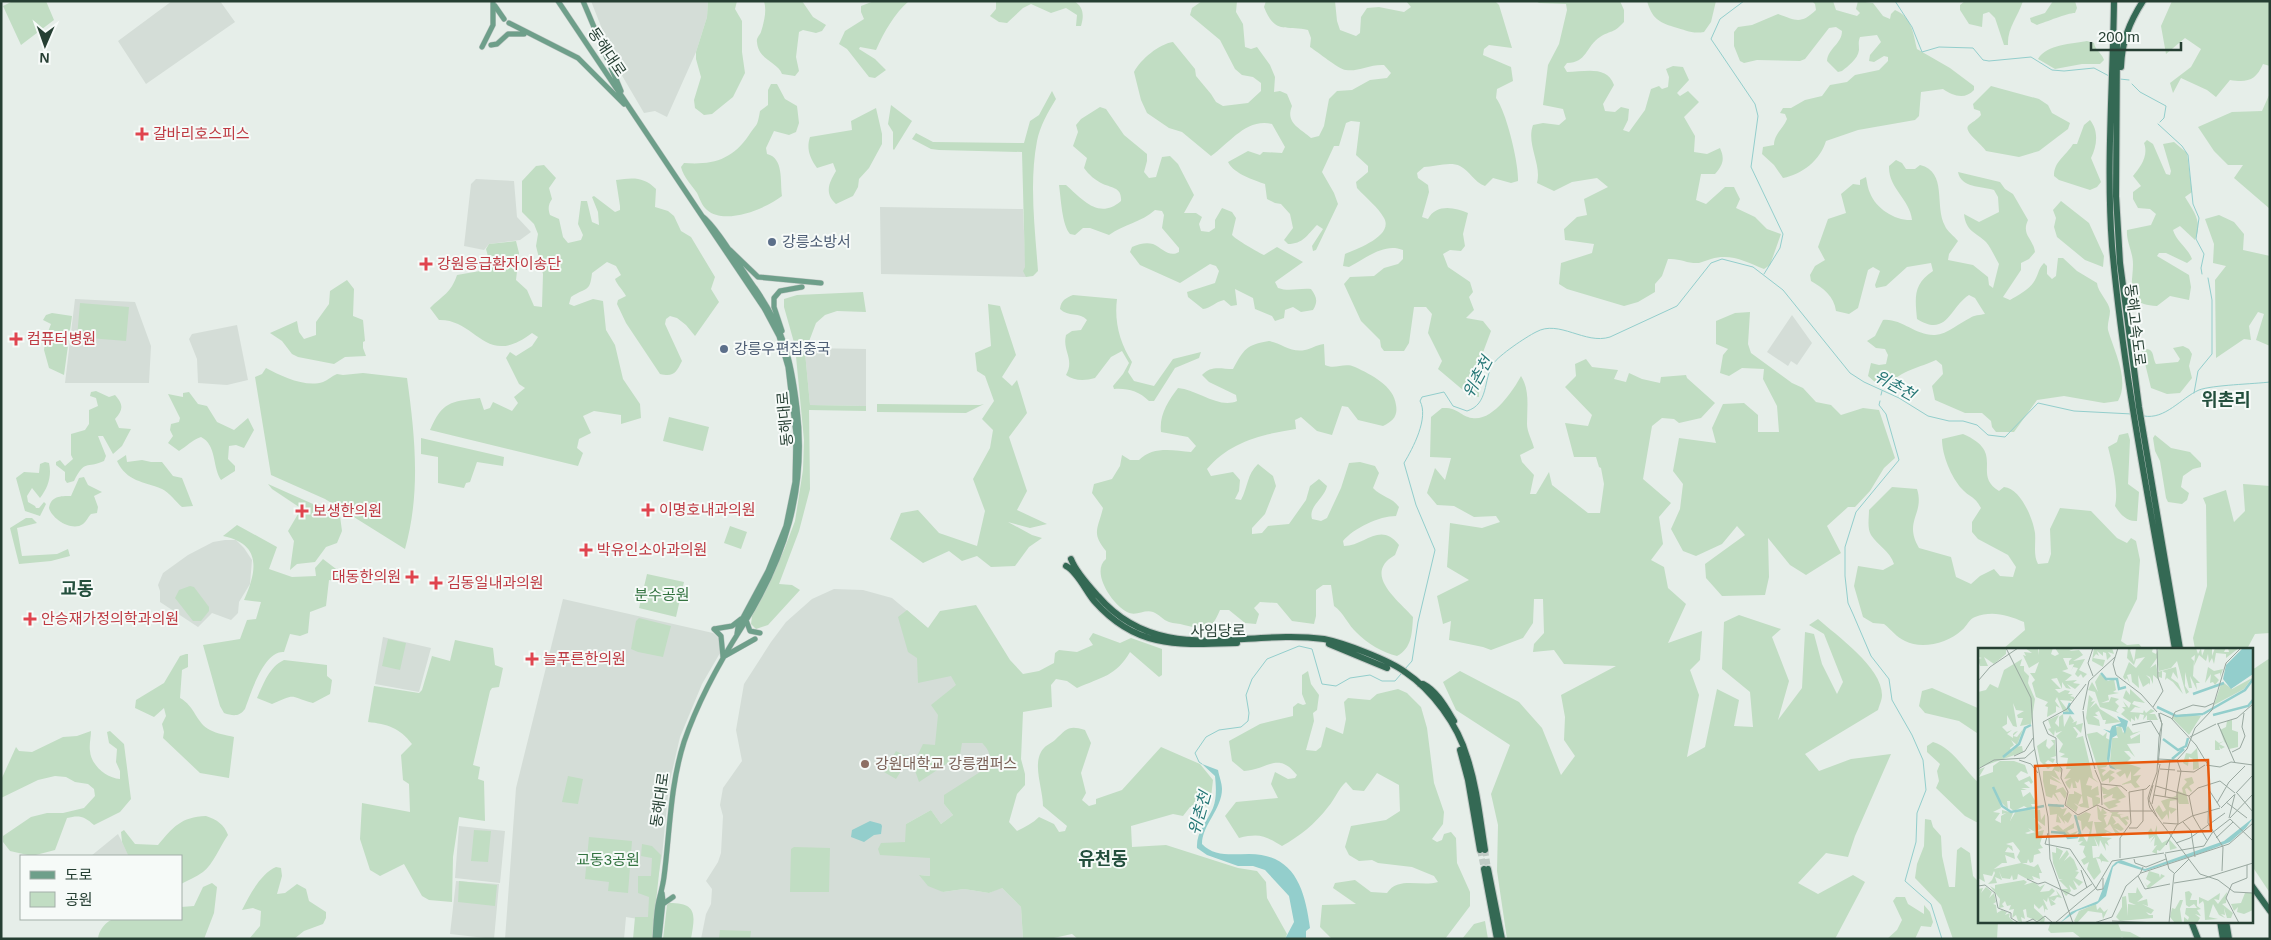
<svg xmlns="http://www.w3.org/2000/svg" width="2271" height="940" viewBox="0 0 2271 940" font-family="Helvetica,'Noto Sans KR',sans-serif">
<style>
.built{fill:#d4ddd7}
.green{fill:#c1ddc3}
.water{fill:#93cecc}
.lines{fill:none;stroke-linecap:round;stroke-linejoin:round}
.stream{stroke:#93cecc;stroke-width:1}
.highway-tunnel{stroke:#c0cbc5;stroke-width:6;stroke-dasharray:6 3;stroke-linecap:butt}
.major-casing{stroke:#c2c9c6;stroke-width:6}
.highway-casing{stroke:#c2c9c6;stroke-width:8}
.major{stroke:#6e9f8a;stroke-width:5}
.highway{stroke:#346954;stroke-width:6}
.health-dot{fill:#e0444e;stroke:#f6faf8;stroke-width:2}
.service-dot{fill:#5c6f8a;stroke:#f6faf8;stroke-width:2}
.education-dot{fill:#8d6e63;stroke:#f6faf8;stroke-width:2}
.labels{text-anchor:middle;stroke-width:4;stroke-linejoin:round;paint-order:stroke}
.street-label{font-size:15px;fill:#263f33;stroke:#f6faf8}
.health-label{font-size:15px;fill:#be3a42;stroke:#f6faf8;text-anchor:start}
.service-label{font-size:15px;fill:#4e5e75;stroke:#f6faf8;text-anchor:start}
.park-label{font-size:15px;fill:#337340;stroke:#f6faf8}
.education-label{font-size:15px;fill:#785e54;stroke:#f6faf8;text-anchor:start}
.water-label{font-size:16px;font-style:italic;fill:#247675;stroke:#f6faf8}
.quarter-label{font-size:18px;font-weight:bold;fill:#234f3d;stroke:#f6faf8}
.inset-river{fill:none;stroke:#93cecc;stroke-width:2.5}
.inset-road{fill:none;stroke:#99a8a0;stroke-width:1}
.view{fill:#e8590c;fill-opacity:0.15;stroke:#e8590c;stroke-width:2.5}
.inset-edge{fill:none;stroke:#263f33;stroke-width:2.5}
</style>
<rect width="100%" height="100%" fill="#e6eee9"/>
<path class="built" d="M 172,1 L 220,1 L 235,22 L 146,84 L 118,41 Z
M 591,1 L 708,1 L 707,17 L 696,52 L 667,117 L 655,111 L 644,113 L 617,67 Z
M 476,179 L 514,181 L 517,217 L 531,232 L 520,240 L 489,244 L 484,250 L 464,246 L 471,184 Z
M 880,207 L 1023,209 L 1026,277 L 881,274 Z
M 75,299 L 135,302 L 151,346 L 149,383 L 65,383 Z
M 1792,315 L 1812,343 L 1797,365 L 1791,361 L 1788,366 L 1767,352 Z
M 237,325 L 248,380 L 227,385 L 198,383 L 197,359 L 189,339 L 192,334 Z
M 808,348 L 866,349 L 866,406 L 810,405 L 805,352 Z
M 225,540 L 236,540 L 244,548 L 252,560 L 250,584 L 239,602 L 238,613 L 231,620 L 212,613 L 198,627 L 160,602 L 160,591 L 158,585 L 163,573 L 188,555 L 213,542 Z
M 834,589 L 863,590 L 892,598 L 928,628 L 960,661 L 971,742 L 982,743 L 988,748 L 991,757 L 988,767 L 944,804 L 953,815 L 941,824 L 931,810 L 906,824 L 906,841 L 903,843 L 930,858 L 930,876 L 920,875 L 943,892 L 964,889 L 989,893 L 1001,887 L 1021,907 L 1023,939 L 701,939 L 706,914 L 711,904 L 712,889 L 706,881 L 718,862 L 721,853 L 723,816 L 720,805 L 723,788 L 742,761 L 736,730 L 744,684 L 771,642 L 786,622 L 812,599 Z
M 563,599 L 713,633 L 720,639 L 720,653 L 702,684 L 680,737 L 669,785 L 662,856 L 650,921 L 626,917 L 624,939 L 505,939 L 516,788 Z
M 383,637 L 431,648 L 419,692 L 375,684 Z
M 459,826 L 505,831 L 500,883 L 455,878 Z
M 118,834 L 129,856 L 91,856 Z
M 456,881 L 499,884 L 494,939 L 450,934 Z"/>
<path class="green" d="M 13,1 L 46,1 L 54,20 L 21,45 L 3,6 Z
M 708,1 L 737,1 L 735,9 L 742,21 L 742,52 L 745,73 L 733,97 L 712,114 L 704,115 L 695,108 L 694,100 L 701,77 L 696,59 L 696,52 L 707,17 Z
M 764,1 L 802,1 L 813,17 L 826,25 L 822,31 L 816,33 L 803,30 L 799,32 L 796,57 L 799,71 L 795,76 L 782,74 C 778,62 758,60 757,42 C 756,38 760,35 761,32 C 764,22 767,11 764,1 Z
M 874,1 L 909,1 C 894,14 884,32 876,50 L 860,47 L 859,49 L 875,59 L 886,70 L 875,78 L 869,77 L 847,49 L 839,44 L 845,31 L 864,19 L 861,12 L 861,6 Z
M 996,1 L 1074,1 C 1084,7 1084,16 1081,26 L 1076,26 L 1077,15 L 1066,8 L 1051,13 L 1031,4 L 1023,8 L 1007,23 L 999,22 L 990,16 L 996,9 Z
M 1202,1 L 1237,1 L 1236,12 L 1243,24 L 1245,47 L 1251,49 L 1257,47 L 1270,65 L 1275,77 L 1274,92 L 1280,91 L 1287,94 L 1292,106 C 1285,123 1300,128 1311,138 L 1319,136 L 1324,126 L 1329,99 L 1337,91 L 1352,90 L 1370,80 L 1387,78 L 1391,73 L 1384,65 C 1370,64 1358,72 1346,70 C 1338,69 1318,52 1310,47 L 1311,38 L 1308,30 C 1285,25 1275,35 1264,7 L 1266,1 L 1335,1 L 1337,21 L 1340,30 L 1356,36 L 1360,33 L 1361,17 L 1367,8 L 1379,7 L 1404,12 L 1411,7 L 1406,1 L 1495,1 L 1499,5 L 1512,48 L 1489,45 L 1484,49 L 1483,55 L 1511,67 L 1513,81 L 1497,89 L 1496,98 C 1506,111 1519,163 1518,181 L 1511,183 L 1493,178 L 1485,186 C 1474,182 1470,171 1460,166 C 1450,161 1434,167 1424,167 L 1417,173 L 1418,178 L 1428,185 L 1429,192 L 1422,217 L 1428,219 C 1436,204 1454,207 1468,213 L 1463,234 L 1465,246 L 1461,251 L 1450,250 L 1443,254 L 1448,267 L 1470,282 L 1473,292 L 1469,297 L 1474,310 L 1466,318 L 1483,321 L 1491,331 L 1479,363 L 1479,397 L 1470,396 L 1438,369 L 1442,361 L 1428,333 L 1432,314 L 1426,307 L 1414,307 L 1409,343 L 1404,351 L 1384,351 L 1381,347 L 1380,340 L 1361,321 L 1344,284 L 1350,277 L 1374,276 L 1384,268 L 1398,264 L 1403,259 L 1403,250 C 1384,242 1365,259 1349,267 L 1343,266 L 1345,254 C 1357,249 1394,236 1384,218 C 1378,207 1366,198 1357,188 L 1356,182 L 1368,172 L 1368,166 L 1356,155 L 1360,122 L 1351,121 L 1346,123 L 1339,146 L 1334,146 L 1322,172 L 1334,193 L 1338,204 L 1316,250 L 1313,251 L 1312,246 L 1323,229 L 1317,225 C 1307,235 1303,244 1288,244 L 1284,240 L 1293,228 L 1290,214 L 1281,204 L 1275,203 L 1267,199 L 1265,184 C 1254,180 1234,174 1228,162 L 1248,151 L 1260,155 L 1263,152 L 1282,153 L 1285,147 L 1272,124 C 1246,118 1230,143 1211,156 L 1182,132 L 1169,128 L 1147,113 L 1141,100 L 1134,72 C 1141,59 1159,44 1173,42 L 1195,69 L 1196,76 L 1211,94 L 1216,102 L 1223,106 L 1248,103 L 1261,91 L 1261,83 L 1253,77 L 1242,75 L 1235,69 L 1220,40 L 1190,15 L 1192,8 Z
M 1536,1 L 1620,1 L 1624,10 L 1624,22 C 1613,34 1611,30 1600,37 C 1586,46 1587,63 1567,63 L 1564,67 L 1567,72 C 1585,72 1607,65 1614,85 L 1603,104 L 1605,111 L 1615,112 L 1621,107 L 1629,109 L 1628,120 L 1623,130 L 1629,132 L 1645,110 L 1651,89 L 1659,86 L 1662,89 L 1668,87 L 1669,77 L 1666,69 L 1673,66 L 1683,67 L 1689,80 L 1677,93 L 1680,96 L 1688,91 L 1699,102 L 1684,117 L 1695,136 L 1694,152 L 1707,154 L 1720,148 C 1725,159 1723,165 1715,174 L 1701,174 L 1696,200 L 1706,204 L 1725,187 L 1734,187 L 1740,199 L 1736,208 L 1755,217 L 1767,229 L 1781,234 L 1770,265 L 1764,269 C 1746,262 1731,253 1711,259 C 1707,260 1703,262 1699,263 C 1688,264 1680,258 1668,259 L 1662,276 L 1655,284 L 1655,292 L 1638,302 L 1624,306 L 1567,289 L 1559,284 L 1561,263 L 1592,253 L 1594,244 L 1565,240 L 1564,229 L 1577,217 L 1587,215 L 1584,199 L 1608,187 L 1597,178 L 1572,182 L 1554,191 L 1537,183 C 1542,164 1526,144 1533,125 L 1543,123 L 1559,125 L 1566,119 L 1563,109 L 1543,105 L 1548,65 L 1559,44 L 1567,10 L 1566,4 L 1539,3 Z
M 1647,1 L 1716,1 L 1711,22 L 1704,32 C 1691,34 1686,30 1674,27 C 1658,22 1652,18 1647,1 Z
M 1812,1 L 1833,1 L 1836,10 L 1857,16 L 1860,13 L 1856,9 L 1858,1 L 1873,3 L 1883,16 L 1890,19 L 1891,14 L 1895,10 C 1912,17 1913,33 1917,49 L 1950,68 L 1974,86 L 1974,90 C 1965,100 1953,96 1943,89 L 1921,92 L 1919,116 L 1915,120 L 1858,130 L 1826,141 C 1820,160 1803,174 1783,178 L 1774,165 L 1762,154 L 1763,147 L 1774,145 C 1774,134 1783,129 1787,119 L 1785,114 L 1780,113 L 1783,108 L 1791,108 L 1805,100 L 1822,96 L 1830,85 L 1847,82 L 1855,75 L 1879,70 L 1888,61 L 1888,57 L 1884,56 L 1874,62 L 1869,61 L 1870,55 L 1881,42 L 1877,35 L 1860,37 C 1858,42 1859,45 1859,50 C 1858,59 1848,66 1842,71 L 1838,72 L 1827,61 C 1828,48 1842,44 1842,31 L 1836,27 L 1829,28 L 1805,59 L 1800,61 L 1757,60 L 1744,63 L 1740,61 L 1734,46 L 1734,32 L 1738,27 L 1752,25 L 1778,14 C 1797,21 1801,24 1816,10 L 1815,4 Z
M 1965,1 L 2023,1 C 2018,17 2007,28 2008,45 L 2004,45 L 1995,18 L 1989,12 L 1983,14 L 1982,27 L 1969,24 L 1960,10 L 1960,5 Z
M 2053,1 L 2075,1 L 2077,8 L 2075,13 C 2067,13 2046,22 2037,25 L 2031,22 L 2030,18 L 2045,13 Z
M 2172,1 L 2270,1 L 2270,66 L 2263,64 C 2256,80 2248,83 2230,80 L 2216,97 L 2207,90 L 2181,78 L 2173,93 L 2170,83 L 2191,67 L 2201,49 L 2185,38 L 2166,54 L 2161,26 Z
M 2087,41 L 2094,43 C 2095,50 2102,53 2104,60 L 2100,64 L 2082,64 L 2055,69 L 2038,59 C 2047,44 2072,44 2087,41 Z
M 771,84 L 777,84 L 785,99 L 797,106 L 799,123 L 796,132 L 789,135 L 774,131 L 766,148 L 767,154 C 784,158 780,181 782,196 C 767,208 725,226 707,210 C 702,206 700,199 697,193 C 691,184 684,178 681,167 L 684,163 C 713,165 732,160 749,135 C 757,123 757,128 760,111 L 768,105 L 768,90 Z
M 1991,86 L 2039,99 L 2048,105 L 2052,113 L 2070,123 L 2068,129 L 2060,135 L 2039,151 L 2019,157 L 1986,151 C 1982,144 1964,132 1968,126 C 1972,122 1977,120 1981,115 L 1980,111 L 1974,109 L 1973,104 Z
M 1052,91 L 1056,99 C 1048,112 1040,126 1037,141 C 1029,183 1035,229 1038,271 L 1033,276 L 1026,277 L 1023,271 L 1025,267 L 1022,152 L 939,150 L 931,149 L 912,139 L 916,133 L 933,142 L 1024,143 L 1030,121 L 1039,115 Z
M 2270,93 L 2270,209 L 2234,178 L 2243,165 L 2228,165 L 2214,151 L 2198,127 L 2232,112 L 2262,111 Z
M 891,105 L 912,121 L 894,150 L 893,149 L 893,132 L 888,124 Z
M 1100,107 L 1106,109 L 1124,135 L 1147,154 L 1147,161 L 1144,172 L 1149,178 L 1156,177 L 1162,157 L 1170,156 L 1178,164 L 1194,195 L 1184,213 L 1196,213 L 1202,217 L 1199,224 L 1201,231 L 1209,232 L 1215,228 L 1215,220 L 1222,208 L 1232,212 L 1236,218 L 1232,235 C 1235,239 1259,253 1264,255 L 1277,247 L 1303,262 L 1275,282 L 1278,288 C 1289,292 1298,288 1311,289 C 1317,297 1318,302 1313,310 L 1301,312 L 1293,307 L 1285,310 L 1284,318 L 1275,321 L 1272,316 L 1255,309 L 1253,298 L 1235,289 L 1237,305 L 1231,306 L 1224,300 C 1215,302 1211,308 1203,309 L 1188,297 L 1187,292 L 1215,283 L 1219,271 L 1216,266 L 1210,264 L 1180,283 L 1140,265 L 1130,252 L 1132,247 C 1139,244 1146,242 1153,244 C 1162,248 1169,258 1179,252 L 1179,248 L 1162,228 L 1164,215 L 1162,211 L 1155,210 C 1142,222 1124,224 1109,235 L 1090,228 L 1083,228 L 1075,235 L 1070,234 C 1062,225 1061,199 1059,185 L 1066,185 C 1083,200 1099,220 1121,201 C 1122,188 1113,188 1103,184 C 1095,180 1089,175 1084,168 L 1087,158 L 1073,146 L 1078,132 L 1076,125 L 1081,119 Z
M 876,108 L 882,134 L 882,144 L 869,168 L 859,179 L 858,187 L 853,196 L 836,204 C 824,193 829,183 836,171 L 833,163 L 817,168 C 810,158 806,149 810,137 L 852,130 L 851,121 Z
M 2090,120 C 2099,131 2097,146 2091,158 L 2101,182 L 2097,187 L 2090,190 L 2059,180 L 2054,176 C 2054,161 2066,156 2073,144 L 2077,144 L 2084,125 Z
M 2147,140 L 2153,144 L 2166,174 L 2170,175 L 2171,171 L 2163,144 L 2174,142 L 2187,153 L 2192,192 L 2185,197 C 2194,212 2203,222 2195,240 L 2180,226 L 2173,230 C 2176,241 2188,248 2192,259 L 2187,263 L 2166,253 L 2159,253 L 2157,256 L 2189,275 L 2191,287 L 2189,300 L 2170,296 L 2157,306 C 2123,304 2133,286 2133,264 C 2133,252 2126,241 2127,230 L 2151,225 L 2156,214 L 2150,209 L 2138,208 L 2133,199 L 2133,192 L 2141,186 L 2133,176 C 2140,167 2149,156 2144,143 Z
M 1896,160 L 1902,163 L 1906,169 L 1915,169 L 1920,165 C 1948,172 1934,206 1945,226 C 1947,231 1954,236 1958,241 L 1949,254 L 1948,260 L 1973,265 L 1988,277 L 1989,285 L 1993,288 L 1999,264 C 1995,257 1991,248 1986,242 C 1976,232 1966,232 1964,214 L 1979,222 L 1999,212 L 1998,197 L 1994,190 C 1981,186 1961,188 1958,172 L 2000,182 L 2005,189 L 2013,194 L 2028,220 C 2021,235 2033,238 2035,252 L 2029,259 L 2021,263 L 2021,270 L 2003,297 L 2010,300 C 2018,295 2030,289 2035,280 C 2039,273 2038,269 2044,263 L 2047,266 L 2047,274 L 2052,279 L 2056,276 L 2058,258 L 2063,258 L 2077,271 L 2097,283 C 2098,293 2109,301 2110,311 C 2110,317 2107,324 2108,330 C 2114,351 2130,380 2118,401 L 2104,403 L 2064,396 L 2037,400 L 2014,432 L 1996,432 L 1992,427 L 1991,421 L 1982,413 L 1965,413 L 1935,400 L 1932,386 L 1943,374 L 1942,365 L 1936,360 C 1921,367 1900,371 1890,384 L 1875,382 L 1868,376 L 1871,363 L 1879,365 L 1886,364 L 1888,355 L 1885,349 L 1876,348 L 1867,341 L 1875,336 L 1883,320 C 1901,318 1916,336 1935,335 C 1948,334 1959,323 1970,318 C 1974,315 1980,315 1985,314 L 1975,298 L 1969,295 C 1950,307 1947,338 1917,319 C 1915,298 1913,284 1933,271 L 1931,263 L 1907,267 L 1886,286 L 1876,288 L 1875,285 L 1880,271 L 1873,267 L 1868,270 L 1858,308 L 1849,314 L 1836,311 C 1834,296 1823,288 1811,281 L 1810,275 L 1815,266 L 1825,260 L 1818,247 L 1828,219 L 1846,213 L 1841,194 L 1853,184 L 1860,185 L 1860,180 L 1866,177 C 1867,182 1868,189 1870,193 C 1876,209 1896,221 1912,220 C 1910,199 1888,188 1889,166 Z
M 544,165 L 556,178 L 549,188 L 552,199 C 548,205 548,209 550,215 L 559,219 L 563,237 L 568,243 L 581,240 L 583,235 L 578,224 L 581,201 L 587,201 L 592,222 L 599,225 L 598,212 L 592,197 L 594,196 L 615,212 L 620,210 L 620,206 L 616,180 C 632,178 643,176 656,189 L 655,207 L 668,211 L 674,216 L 681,231 L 691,237 L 715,277 L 711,289 L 719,302 L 695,336 L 686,325 L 677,318 L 670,316 L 666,319 L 665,324 L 682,361 C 676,373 674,377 660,374 L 626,323 L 617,304 L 618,300 L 626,296 C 623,290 617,285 615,279 L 621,275 L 616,266 L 607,262 L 592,273 C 590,293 586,287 571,297 L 569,304 L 574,306 L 593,299 L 603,301 L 606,330 L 615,345 L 623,379 L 640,404 L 641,418 L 621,424 L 621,415 L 594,411 L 583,416 L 591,433 L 579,439 L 577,448 L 583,453 L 578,466 L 430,430 C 443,401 450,402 480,398 L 484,410 L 490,408 L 493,402 L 512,411 L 518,403 L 514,397 L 525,388 L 519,384 L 506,358 L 510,352 L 516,356 L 532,346 L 538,337 L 532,333 C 485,369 477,319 439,320 L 430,308 C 443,295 451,293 457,275 L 480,271 L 489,260 L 486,249 L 489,244 L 516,241 L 519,253 L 516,280 L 527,290 L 534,306 L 542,307 L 543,274 L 536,246 L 538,234 L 534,224 L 522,212 L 522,181 L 536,166 Z
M 2061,201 L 2089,223 L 2104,256 L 2103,267 L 2085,260 L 2057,237 L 2054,227 L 2056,218 L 2053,210 Z
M 2219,215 L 2234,222 L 2244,234 L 2243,250 L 2270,256 L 2270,346 L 2256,340 L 2264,314 L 2258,312 L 2249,326 L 2251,340 L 2244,339 L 2216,358 L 2215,280 L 2226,266 L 2213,263 L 2214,244 L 2205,219 Z
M 347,280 L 354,289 L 353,316 L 363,320 L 365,341 L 363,342 L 363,348 L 366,356 L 345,357 L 334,364 L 298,357 L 292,354 L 282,341 L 270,333 L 297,321 L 299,332 L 304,339 L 316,335 L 316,322 L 329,304 L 330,291 Z
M 863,292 L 866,312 L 837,311 L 825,315 L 816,323 L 805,352 L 810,405 L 866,406 L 866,411 L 809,410 L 810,489 L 799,531 L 779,584 L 792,585 L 800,590 L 768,625 L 756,629 L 751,624 L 752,616 L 784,550 L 795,521 L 803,470 L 804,440 L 795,346 L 784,307 L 784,299 L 797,295 Z
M 1073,295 L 1117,299 C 1114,322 1120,343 1132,362 L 1128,372 L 1134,381 L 1154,386 L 1173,359 L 1201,352 L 1199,358 L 1175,368 L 1154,401 L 1149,401 C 1139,391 1127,388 1114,389 L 1113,386 L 1123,374 L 1129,363 L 1122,351 L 1111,357 L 1095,378 C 1085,381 1074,381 1066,375 C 1075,359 1062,351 1066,335 L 1072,331 L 1081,330 L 1087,320 C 1080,312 1068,317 1060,309 C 1061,300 1066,298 1073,295 Z
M 80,303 L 129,307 L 126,341 L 77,337 Z
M 988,304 L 1000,306 L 1016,355 L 1002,377 L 1012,386 L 1017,380 L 1027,413 L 1009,437 L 1027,491 L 1017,510 L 1047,524 L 1030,528 L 1008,522 L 1032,535 L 1042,538 L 1029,547 L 1015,566 L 991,567 L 977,556 L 962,561 L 949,551 L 923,563 L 890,539 L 901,513 L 918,510 L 939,533 L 977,546 L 985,511 L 973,479 L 990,448 L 993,430 L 982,419 L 994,401 L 985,376 L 977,371 L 975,353 L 991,346 Z
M 1750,312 L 1748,344 L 1751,353 L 1792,383 L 1803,388 L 1816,402 L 1831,405 L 1841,415 L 1863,408 L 1879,410 L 1895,458 L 1884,468 L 1870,491 L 1855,507 L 1848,507 L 1827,526 L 1841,553 L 1806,575 L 1790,565 L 1768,538 L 1769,577 L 1765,595 L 1722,596 L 1706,578 L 1705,564 L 1745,535 L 1737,526 L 1722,544 L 1696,556 L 1683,551 L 1671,529 L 1680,509 L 1683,484 L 1673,471 L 1679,438 L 1716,443 L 1712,428 L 1723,404 L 1744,403 L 1758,415 L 1758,432 L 1779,432 L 1777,406 L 1763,379 L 1764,369 L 1742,368 L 1729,376 L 1720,373 L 1723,355 L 1728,349 L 1716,344 L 1716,321 L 1735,313 Z
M 52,313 L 72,316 L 64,375 L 49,368 L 44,350 L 46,337 L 51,324 L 43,320 L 46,315 Z
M 1269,341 C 1281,343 1291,353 1305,350 C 1311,349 1316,345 1324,344 L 1325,365 C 1335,370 1344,362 1355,367 C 1372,375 1394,386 1396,405 C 1398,416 1393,421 1383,426 L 1358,420 L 1348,407 L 1342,406 L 1332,435 L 1317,431 L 1301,417 L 1295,420 L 1296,429 C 1263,434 1229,442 1207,469 L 1211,476 L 1233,472 L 1240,480 L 1239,491 L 1235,499 L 1241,500 C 1248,487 1247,474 1258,464 L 1273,476 L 1276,486 L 1265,514 L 1252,528 L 1252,534 L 1262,533 L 1268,526 L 1289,524 L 1306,500 L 1310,486 L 1319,479 L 1327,486 C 1325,498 1308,506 1312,519 L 1321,521 L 1327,518 L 1341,488 L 1349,463 L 1360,462 L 1375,466 L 1379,473 L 1373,488 C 1381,497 1392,497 1399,507 L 1396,516 C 1379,516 1354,528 1343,541 L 1344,546 C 1365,546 1380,521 1399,545 L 1395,555 C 1362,574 1398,600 1413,617 C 1412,633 1412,648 1397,656 C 1383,653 1367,643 1357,633 C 1348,625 1344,613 1334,606 L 1331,585 L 1323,585 L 1316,590 L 1316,616 L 1314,624 L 1292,621 L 1277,603 L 1260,602 L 1254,608 L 1259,614 L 1256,624 L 1245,623 L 1229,610 L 1220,610 C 1211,632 1205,630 1184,625 C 1179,623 1174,624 1169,622 C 1163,620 1159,614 1153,612 C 1144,609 1136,617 1127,612 C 1113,605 1090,572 1106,559 L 1106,551 C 1091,533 1098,529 1103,508 L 1092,493 L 1094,484 L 1112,479 L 1120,466 L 1122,455 L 1130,460 L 1139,460 C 1152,446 1173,450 1191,452 L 1196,446 L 1188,437 L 1161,432 C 1159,415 1168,401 1178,388 C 1198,390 1219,409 1237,401 L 1236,395 L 1209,382 L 1202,375 C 1211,365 1221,369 1233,369 C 1244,349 1246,345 1269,341 Z
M 2183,346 L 2189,349 L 2192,354 L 2189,366 L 2192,378 L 2180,393 L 2167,394 L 2151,388 L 2142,351 L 2145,349 C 2155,349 2152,357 2156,364 L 2178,362 L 2180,359 L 2173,348 Z
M 1586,359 L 1592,367 L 1618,370 L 1614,379 L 1626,382 L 1629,373 L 1642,379 L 1660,383 L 1661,377 L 1686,375 L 1687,378 L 1715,403 L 1701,418 L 1679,423 L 1674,419 L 1662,418 L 1652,426 L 1643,479 L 1671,503 L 1659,517 L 1663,544 L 1651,560 L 1664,567 L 1668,588 L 1686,604 L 1668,643 L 1702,631 L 1700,660 L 1690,670 L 1699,695 L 1687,757 L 1705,747 L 1717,689 L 1739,700 L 1734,726 L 1753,727 L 1750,692 L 1722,669 L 1724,622 L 1739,615 L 1781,629 L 1772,637 L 1789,681 L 1778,720 L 1802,688 L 1805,632 L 1814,634 L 1822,664 L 1837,694 L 1843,682 L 1824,634 L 1809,625 L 1818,619 C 1837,636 1882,667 1882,695 C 1882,700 1879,706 1878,710 L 1805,754 L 1819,771 L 1851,759 L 1891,754 L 1855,836 L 1848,857 L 1826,853 L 1798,883 L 1818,894 L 1853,875 L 1865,882 L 1835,939 L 1507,939 L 1497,871 L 1498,825 L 1491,794 L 1510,745 L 1456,710 L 1443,682 L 1460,671 L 1519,702 L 1542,728 L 1561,775 L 1575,756 L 1564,740 L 1565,717 L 1561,695 L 1616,666 L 1564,664 L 1554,650 L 1533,652 L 1534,644 L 1544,633 L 1543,599 L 1534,599 L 1533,623 L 1523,638 L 1491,650 L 1483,647 L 1449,640 L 1451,621 L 1443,624 L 1437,596 L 1469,580 L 1447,567 L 1450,523 L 1482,528 L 1500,522 L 1496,516 L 1474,517 L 1454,506 L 1437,505 L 1427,493 L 1435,468 L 1445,480 L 1451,458 L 1430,457 L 1431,417 L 1442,408 C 1458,407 1460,416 1472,418 C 1492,422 1513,391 1521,376 C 1530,390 1527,408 1527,424 C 1527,432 1532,440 1534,448 L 1520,455 L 1522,462 L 1534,475 L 1530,494 L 1536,494 L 1549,472 L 1552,485 L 1588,513 L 1600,513 L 1604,484 L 1601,468 L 1599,467 L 1596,457 L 1574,457 L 1565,423 L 1588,426 L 1592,415 L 1565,387 L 1576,376 L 1575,364 Z
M 266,368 C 281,376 306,388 323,382 C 328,380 332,376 337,374 L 343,375 L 363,373 L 407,378 C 415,435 421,492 405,549 L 325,499 L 271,475 L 255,377 L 262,374 Z
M 96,391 L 109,397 L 115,395 C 124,405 123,410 115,419 L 119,428 L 131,429 L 122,446 L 113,454 L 103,436 L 98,436 L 106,456 L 104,461 C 86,469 85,459 74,481 L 67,483 L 65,480 L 65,472 L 56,465 L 56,462 L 60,460 L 65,466 L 73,459 L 71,455 L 71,434 L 85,430 L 89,424 L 89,410 L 98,406 L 96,398 L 90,396 L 91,392 Z
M 189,392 L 198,404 L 207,406 L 217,422 L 234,430 L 248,418 L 254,430 L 244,448 L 236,445 L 229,446 L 228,459 L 235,466 L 235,471 L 221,480 C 212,466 217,445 201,437 C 192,440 187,446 179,451 L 168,443 L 173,436 L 170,430 L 171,424 L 179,422 L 180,418 L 168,394 L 183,397 L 183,393 Z
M 877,404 L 980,405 L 984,404 L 966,413 L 877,412 Z
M 669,417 L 709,427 L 703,451 L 663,441 Z
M 2128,433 L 2130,440 L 2128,484 L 2139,492 L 2137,521 C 2127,522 2120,514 2115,506 C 2119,490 2112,463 2108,447 L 2117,442 L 2119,435 Z
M 1963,434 C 2007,453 1971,474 1999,491 L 2004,487 C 2020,488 2033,518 2035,533 C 2036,543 2033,555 2038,564 L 2048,563 L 2051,554 L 2050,529 L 2060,508 L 2091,511 L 2117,538 L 2127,543 L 2131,538 L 2136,541 L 2140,560 L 2137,599 L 2125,623 L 2121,641 L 2127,645 L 2139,644 L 2143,649 L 2003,649 L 2025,630 L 2024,622 C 2008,615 1992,610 1975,617 C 1969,619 1967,626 1962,630 C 1948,643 1922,650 1905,641 C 1896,637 1892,630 1884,624 L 1873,623 L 1863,617 L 1854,586 L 1858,566 L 1883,570 L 1894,564 C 1890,551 1878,546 1871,535 C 1867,528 1869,518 1869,510 L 1892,487 L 1917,489 C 1925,514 1903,521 1919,548 L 1951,557 L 1956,577 L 1971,584 L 1980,576 L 1994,569 L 2000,576 L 2013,577 L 2016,567 L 2008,555 L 1978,539 L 1972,532 L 1972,522 L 1981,508 C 1974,495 1970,498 1962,489 C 1951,477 1942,455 1942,439 Z
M 2155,435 L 2171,448 L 2190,452 L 2201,463 L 2201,467 L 2193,469 L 2183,476 L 2181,487 L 2189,493 L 2187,500 L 2182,504 L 2168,502 L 2166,498 L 2160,461 L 2155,451 L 2153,438 Z
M 421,438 L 504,457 L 503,466 L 477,462 L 470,482 L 466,483 L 464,488 L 438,483 L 438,457 L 421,454 Z
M 126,455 L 127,462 L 142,460 L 151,462 L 162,462 L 173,476 L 182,478 L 193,506 L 182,507 C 176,502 169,492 162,489 C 143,481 127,482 117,461 Z
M 45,462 L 49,463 C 52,476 48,488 40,498 L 32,488 L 27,496 L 28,502 L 35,506 L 36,508 L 39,508 L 44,502 L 46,504 L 40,516 L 25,511 L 16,478 L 24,472 L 39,473 L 40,464 Z
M 84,477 L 88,485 L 102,492 L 94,496 L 98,507 L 97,513 L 91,514 C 88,517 86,522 83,524 C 72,532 52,519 49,508 C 51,496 60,496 71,496 L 79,478 Z
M 268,484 L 340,516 L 342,531 L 337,543 L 326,547 L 315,562 L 297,564 L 290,570 L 294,541 L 288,531 L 298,514 L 299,507 L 272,489 Z
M 2243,484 L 2270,486 L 2270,633 L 2255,634 L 2247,649 L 2195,649 L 2193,638 L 2207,586 L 2206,505 L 2203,498 L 2226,490 L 2234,522 L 2245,511 Z
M 26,518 L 32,518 L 37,523 L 17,528 L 22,556 L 57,554 L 68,549 L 70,556 L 51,561 L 19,564 L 10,528 Z
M 237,525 L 277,547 L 269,569 L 292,577 L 316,576 L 315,568 L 323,559 L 357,585 L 329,580 L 326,606 L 310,612 L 308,633 L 300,636 L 290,634 L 284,652 C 264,650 251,693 245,709 C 239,717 233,716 224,713 L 220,706 L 203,645 L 240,639 L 247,620 L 256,619 L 261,602 L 244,600 C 257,571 262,544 223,536 Z
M 730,526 L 747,532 L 741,549 L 724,543 Z
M 647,574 L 684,582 L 676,617 L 639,608 Z
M 190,586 L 194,587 L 209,607 L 209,611 L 201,621 L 193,621 L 175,598 L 179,590 Z
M 976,605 L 1010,660 L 1023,674 L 1039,671 L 1054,663 L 1055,653 L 1059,650 L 1077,652 L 1093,645 L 1089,639 L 1093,633 L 1120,643 L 1131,638 L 1162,649 L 1162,675 L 1159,677 L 1130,652 C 1116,676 1102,677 1077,688 L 1067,681 L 1056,679 L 1051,685 L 1052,707 L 1023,712 L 1021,759 L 1025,774 L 1025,785 L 1017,794 L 1009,822 L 1017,831 C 1025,827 1033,823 1039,817 L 1054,824 L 1059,832 L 1065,831 L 1067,826 L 1043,806 C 1043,790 1033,766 1041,752 C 1044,746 1050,744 1055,740 C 1067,729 1068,725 1085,730 L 1091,743 L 1081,773 L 1086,793 L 1082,800 L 1089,806 L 1096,804 L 1096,799 L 1122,790 L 1161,747 L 1200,764 L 1213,780 L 1210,806 L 1190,807 L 1183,816 L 1173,814 L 1131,826 L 1132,847 L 1166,845 L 1238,868 L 1257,871 L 1266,882 L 1267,898 L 1287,934 L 1285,939 L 1078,939 L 1072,934 L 1049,939 L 1023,939 L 1021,907 L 1002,888 L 989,893 L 964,889 L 943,892 L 928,886 L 919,875 L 930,876 L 930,858 L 880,855 L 878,849 L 881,843 L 905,842 L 906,824 L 931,810 L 941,824 L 953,815 L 944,804 L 944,795 L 988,767 C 991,756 990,751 982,743 L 962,743 L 960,755 L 919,782 L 913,765 L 923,744 L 935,745 L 938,715 L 931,705 L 956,685 L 951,676 L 918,683 L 917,658 L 908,652 L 898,617 L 907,610 L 928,628 L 940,611 Z
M 639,618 L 671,626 L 663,657 L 638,652 L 631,649 L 636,621 Z
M 388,639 L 406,643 L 400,670 L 382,666 Z
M 455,640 L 493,648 L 495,665 L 503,668 L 499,687 L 492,688 L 490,691 L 473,765 L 480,767 L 478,779 L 484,781 L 485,821 L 459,817 L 453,857 L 452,902 L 429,900 L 422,896 L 404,864 L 380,876 L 370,870 L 360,839 L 362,803 L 410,812 L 409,784 L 403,780 L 401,755 L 412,744 C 400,728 387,724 368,722 L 374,686 L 419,693 L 422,690 L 432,656 L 450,661 Z
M 186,654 L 188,654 L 188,667 L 182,670 L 180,698 C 195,706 196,723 210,730 C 217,734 227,735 234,737 L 229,778 L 200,773 L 163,738 L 164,732 L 162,724 L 166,716 L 164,708 L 154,717 L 135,708 L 136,700 L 164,683 L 180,656 Z
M 2270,658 L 2270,893 L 2252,866 L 2252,670 Z
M 284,660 L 327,665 L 327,676 L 332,680 L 330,694 L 313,703 C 288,696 297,693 272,704 L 257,698 C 264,683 269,667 284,660 Z
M 1308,671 L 1311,684 L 1319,695 L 1317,710 L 1313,713 L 1314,721 L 1306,750 L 1316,751 L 1321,747 L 1326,727 L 1343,734 L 1346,719 L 1344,702 L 1348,698 L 1370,700 L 1377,694 L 1398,689 L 1407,693 L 1421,707 L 1427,728 L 1434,783 L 1444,812 L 1443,824 L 1432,839 L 1437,842 L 1442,840 L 1444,834 L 1451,832 L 1456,838 L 1457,863 L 1470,892 L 1470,906 L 1445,939 L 1332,939 L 1320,927 L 1322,905 L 1356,904 L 1333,888 L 1335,883 L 1355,880 L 1371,892 L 1387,893 C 1398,876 1421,887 1438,882 L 1434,876 L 1412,867 L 1378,863 L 1372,860 L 1359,861 L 1349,855 L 1345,847 L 1351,826 L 1386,820 L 1400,811 L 1399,785 L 1377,773 L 1364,791 L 1353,790 L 1346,782 C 1338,789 1335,799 1328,807 C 1315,824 1300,836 1282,846 C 1265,836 1260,833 1239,838 L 1225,816 L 1236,802 L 1278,798 L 1271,784 L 1275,772 L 1288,779 L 1295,778 L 1297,775 C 1278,751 1269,769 1244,771 L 1232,761 L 1229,741 L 1260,724 L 1293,716 L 1293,707 L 1298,703 L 1303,705 L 1306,704 L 1302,694 L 1302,675 Z
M 1932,688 L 1980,709 L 1980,735 L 1959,721 L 1925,713 L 1919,706 L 1922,691 Z
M 91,731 C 91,737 89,745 90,751 C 91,765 106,778 120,779 L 120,771 L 116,762 L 117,749 L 109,743 L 107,732 L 110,731 L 124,744 L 131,799 L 120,812 L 94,825 C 84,816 79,815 67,818 L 55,850 L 32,856 L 10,851 L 3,842 L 3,836 L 31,817 L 47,813 L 63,813 L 84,808 L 95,796 L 94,789 L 88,784 L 75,782 L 66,777 L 55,776 L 38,780 L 1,798 L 1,780 L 16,747 L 19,751 L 32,752 L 63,737 L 77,736 Z
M 1933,742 C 1953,748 1964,770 1980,784 L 1980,824 L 1965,816 L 1936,788 L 1939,781 L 1937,771 L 1940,764 L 1927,752 L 1927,746 Z
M 896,751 L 909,758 L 896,779 L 884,772 Z
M 568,776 L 583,779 L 578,804 L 562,802 Z
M 206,816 C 217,820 224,824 228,835 C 220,846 213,865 203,872 C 196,877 188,880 181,884 L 181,856 L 131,856 L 128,855 L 122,842 L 121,832 L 124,830 L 135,844 L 158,845 C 173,827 181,817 206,816 Z
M 1925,819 L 1931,820 L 1933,827 L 1941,836 L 1942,856 L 1949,887 L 1955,887 L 1957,850 L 1961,847 L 1970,853 L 1973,876 L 1980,883 L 1980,921 L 1998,921 L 1997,939 L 1953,939 L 1941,905 L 1915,878 L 1917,864 L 1924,846 Z
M 474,830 L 491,831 L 488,862 L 471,861 Z
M 589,837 L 632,841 L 628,893 L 608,891 L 609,882 L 585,879 Z
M 642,844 L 652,846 L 661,855 L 652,939 L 633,939 L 635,917 L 648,917 L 649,897 L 638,893 L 638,876 L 651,876 L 652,858 L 641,856 Z
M 794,847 L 830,848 L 829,892 L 790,892 L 791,849 Z
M 276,867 L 281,868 L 282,876 L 277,894 L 285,893 L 297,884 L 306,889 L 309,901 L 326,912 L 326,918 L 323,924 L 304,931 L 294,939 L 249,939 L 260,926 L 261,911 L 253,908 L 242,910 C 249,896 261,873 276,867 Z
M 459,881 L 497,885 L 495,906 L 458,902 Z
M 212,883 L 217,887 L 214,913 L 204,939 L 98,939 C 98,931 106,921 114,919 C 126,915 166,919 181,919 L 181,907 L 194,906 L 203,887 Z
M 1896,897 L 1905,897 L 1908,904 L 1924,914 L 1924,905 L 1930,912 L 1933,922 L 1931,927 L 1921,926 L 1915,939 L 1887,939 L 1897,930 L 1902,920 L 1893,901 Z
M 669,903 C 698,903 695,915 691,939 L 663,939 L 667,905 Z
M 1485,921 L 1488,939 L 1462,939 L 1474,924 Z
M 2051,921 L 2117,921 L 2121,931 L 2130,932 L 2143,939 L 2125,939 L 2122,937 L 2119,939 L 2082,939 L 2073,932 L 2051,933 L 2048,930 Z
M 720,930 L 751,931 L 750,939 L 719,939 Z"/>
<path class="water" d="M 1202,764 L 1218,770 C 1219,776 1222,783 1222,789 C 1222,809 1202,825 1202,844 C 1214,857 1232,854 1249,854 C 1295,854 1305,890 1310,928 L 1306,931 L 1306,939 L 1285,939 L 1294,922 L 1289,896 L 1265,870 L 1253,866 L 1238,866 L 1207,855 L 1197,848 C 1196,832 1207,822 1213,808 C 1217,798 1216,786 1215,776 Z
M 870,821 L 881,824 L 882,826 L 881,834 L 874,835 L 864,842 L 851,837 L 852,830 Z"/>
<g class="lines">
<path class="stream" d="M 1744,1 L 1720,19 L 1711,39 L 1755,104 L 1758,116 L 1751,167 L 1783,234 L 1780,248 L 1764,274
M 1895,1 L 1912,27 L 1922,52 L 1939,47 L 1973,48 L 1983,60 L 1989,61 L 2031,57 L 2052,70 L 2064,71 L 2094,68 L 2109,76
M 2120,79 L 2129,80
M 2132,84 L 2140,92 L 2166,106 L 2164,118 L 2160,122
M 2158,124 L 2182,146 L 2188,155 L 2193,204 L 2199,218 L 2196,239 L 2204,254 L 2201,268 L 2202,274
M 2194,393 L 2198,371 L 2212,354 L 2212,300 L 2208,278
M 1881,395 L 1882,391
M 1880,401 L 1879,405 L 1886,414 L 1899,460 L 1856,512 L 1845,547 L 1845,576 L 1848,603 L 1853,614 L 1871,656 L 1889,679 L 1892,700 L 1912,735 L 1923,760 L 1926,790 L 1917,813 L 1916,842 L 1905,881 L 1931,904 L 1942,939
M 2144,416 C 2165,420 2181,398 2199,390 C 2212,385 2254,384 2270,382
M 1405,669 L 1412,661 L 1418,622 L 1435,550 L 1416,505 L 1404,463 C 1413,448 1429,418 1420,401 L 1422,397 L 1444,392 L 1453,406 L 1467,411 C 1489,404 1483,380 1493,364 C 1499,355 1526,337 1536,332 C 1559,319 1585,345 1610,337 L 1677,306 L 1711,263 L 1722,259 L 1753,267 L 1783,290 L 1850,373 L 1864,382 L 1899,398 L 1928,416 L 1949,421 L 1963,421 L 1977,425 L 1988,435 L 2005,437 L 2038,403 L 2074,411 L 2132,414
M 1202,764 L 1199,762 L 1195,753 L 1206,737 L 1219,730 L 1241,727 L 1248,721 L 1249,713 L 1246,695 L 1252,679 L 1267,659 L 1299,646 L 1312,649 L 1322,684 L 1336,686 L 1350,678 L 1370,675 L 1382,681 L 1395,681 L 1401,674"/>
<path class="highway-tunnel" d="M 1480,850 L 1484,869
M 1485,850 L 1488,868"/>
<defs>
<path id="major" d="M 558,1 L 702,216
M 583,1 L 621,91
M 495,6 L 504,19
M 509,23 L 578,58 L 624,104
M 491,45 L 497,44 L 508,34 L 524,34
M 482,47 L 493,25 L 493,3
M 730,250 L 758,277 L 821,283
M 782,331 L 774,307 L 774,298 L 780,291 L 802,287
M 746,620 L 750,631 L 760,633
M 714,629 L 732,626 L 741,619
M 714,629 L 721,636 L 723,657
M 723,657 L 755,639
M 663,904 L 673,897
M 655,939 C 656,926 656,912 659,900 C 661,892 663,885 664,877 C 670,831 670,786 684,742 C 698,701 719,663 742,627 C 785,559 807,489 797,408 C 791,358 784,330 755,288 C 742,271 717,227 702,216 L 764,308 L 779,336 L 788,367 L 796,434 L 795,482 L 786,526 L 768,571 L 738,627 L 737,634
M 659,939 L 663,901 L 662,893"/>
<path id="highway" d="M 2114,1 C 2113,83 2106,165 2112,246 C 2124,382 2152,515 2175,649
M 2117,40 L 2116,196 L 2120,263 L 2139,407 L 2180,649
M 2121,67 C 2122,41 2129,23 2143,1
M 1071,559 C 1076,572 1089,586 1098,596 C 1160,668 1244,628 1324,639 C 1344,643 1389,660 1405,672 C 1432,690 1458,725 1467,757 C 1477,787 1480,819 1485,850
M 1066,566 C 1078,572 1086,592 1095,602 C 1137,649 1179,645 1237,643
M 1329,644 L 1387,668
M 1420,684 L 1423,684 C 1437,691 1446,708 1454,721
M 1460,750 L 1468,780 L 1480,850
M 1484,869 L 1497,939
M 1488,869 L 1502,939
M 2252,886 L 2270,911
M 2191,921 L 2198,939
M 2220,921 L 2223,939
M 2226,921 L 2229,939"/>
</defs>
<use href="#major" class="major-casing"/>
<use href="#highway" class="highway-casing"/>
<use href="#major" class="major"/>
<use href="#highway" class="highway"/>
</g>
<g class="health-dot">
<path d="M139.5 126.5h5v5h5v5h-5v5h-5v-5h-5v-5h5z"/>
<path d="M423.5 256.5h5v5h5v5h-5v5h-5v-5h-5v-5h5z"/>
<path d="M13.5 331.5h5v5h5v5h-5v5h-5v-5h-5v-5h5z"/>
<path d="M645.5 502.5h5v5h5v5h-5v5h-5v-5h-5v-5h5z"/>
<path d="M299.5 503.5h5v5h5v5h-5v5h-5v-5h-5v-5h5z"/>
<path d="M583.5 542.5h5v5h5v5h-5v5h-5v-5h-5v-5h5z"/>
<path d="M409.5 569.5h5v5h5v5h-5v5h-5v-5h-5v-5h5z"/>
<path d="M433.5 575.5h5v5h5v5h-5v5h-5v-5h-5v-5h5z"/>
<path d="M27.5 611.5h5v5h5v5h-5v5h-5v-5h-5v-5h5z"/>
<path d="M529.5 651.5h5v5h5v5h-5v5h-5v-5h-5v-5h5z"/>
</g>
<g class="service-dot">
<circle cx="772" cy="242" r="5"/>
<circle cx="724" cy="349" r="5"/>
</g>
<circle class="education-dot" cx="865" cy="764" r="5"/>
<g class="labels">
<g class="street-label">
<text transform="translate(607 52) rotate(56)" y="5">동해대로</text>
<text transform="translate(2135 325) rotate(83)" y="5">동해고속도로</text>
<text transform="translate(785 419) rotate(-95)" y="5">동해대로</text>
<text transform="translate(1218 631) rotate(-1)" y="5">사임당로</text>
<text transform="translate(660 800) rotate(-82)" y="5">동해대로</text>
</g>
<g class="health-label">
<text x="153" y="139">갈바리호스피스</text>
<text x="437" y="269">강원응급환자이송단</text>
<text x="27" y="344">컴퓨터병원</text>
<text x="659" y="515">이명호내과의원</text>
<text x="313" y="516">보생한의원</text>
<text x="597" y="555">박유인소아과의원</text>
<text x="401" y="582" text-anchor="end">대동한의원</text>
<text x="447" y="588">김동일내과의원</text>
<text x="41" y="624">안승재가정의학과의원</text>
<text x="543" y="664">늘푸른한의원</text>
</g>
<g class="service-label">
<text x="782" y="247">강릉소방서</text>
<text x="734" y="354">강릉우편집중국</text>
</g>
<g class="park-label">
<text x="662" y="600">분수공원</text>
<text x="608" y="865">교동3공원</text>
</g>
<g class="education-label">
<text x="875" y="769">강원대학교 강릉캠퍼스</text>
</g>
<g class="water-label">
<text transform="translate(1477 377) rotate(-62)" y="6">위촌천</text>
<text transform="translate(1895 385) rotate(29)" y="6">위촌천</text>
<text transform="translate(1199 813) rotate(-74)" y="6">위촌천</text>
</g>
<g class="quarter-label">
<text x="2226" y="406">위촌리</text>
<text x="77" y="595">교동</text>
<text x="1103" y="865">유천동</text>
</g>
</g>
<g transform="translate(1978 648)">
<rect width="275" height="275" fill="#e6eee9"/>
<path d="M 0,0 L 28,0 L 28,6 L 16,16 L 6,9 L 10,18 L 2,18 L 0,11 L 4,10 L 0,9 ZM 47,0 L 60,0 L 60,7 L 61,0 L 75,0 L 73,6 L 77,8 L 81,6 L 77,0 L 98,0 L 91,3 L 101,2 L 105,7 L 95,13 L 107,11 L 101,22 L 109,26 L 105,30 L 103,26 L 100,29 L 97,26 L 100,20 L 95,19 L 93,23 L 96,16 L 91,17 L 91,13 L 94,10 L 85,10 L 90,21 L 84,23 L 94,27 L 87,33 L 99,32 L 95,35 L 102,36 L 97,41 L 89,36 L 93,41 L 88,40 L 84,34 L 84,41 L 79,30 L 73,31 L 83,41 L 77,41 L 81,45 L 87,42 L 92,43 L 90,46 L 95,46 L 92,48 L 96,49 L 96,52 L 92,50 L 95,53 L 82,52 L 92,65 L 85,63 L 79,49 L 77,53 L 82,60 L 78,58 L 78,64 L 69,69 L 70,59 L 67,58 L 70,54 L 58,49 L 54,35 L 57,32 L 52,25 L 57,25 L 61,14 L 51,20 L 45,7 L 48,8 L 46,4 L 54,5 ZM 116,0 L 134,0 L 136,6 L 130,4 L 133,8 L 129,12 L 128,5 L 125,4 L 125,8 L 119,3 L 121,8 L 118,6 L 115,10 L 127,12 L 125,19 L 114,13 ZM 150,0 L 154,0 L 152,2 L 156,14 L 158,0 L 175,0 L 174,4 L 178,6 L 181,0 L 218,0 L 220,6 L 223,0 L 224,8 L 227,0 L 234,1 L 234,8 L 237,0 L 248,0 L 246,4 L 251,4 L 250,0 L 261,0 L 248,10 L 248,6 L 238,5 L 236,16 L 234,10 L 231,15 L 230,6 L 228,13 L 221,7 L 216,18 L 217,7 L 213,10 L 216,13 L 215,28 L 222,35 L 218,35 L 219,42 L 212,28 L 214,40 L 211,40 L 207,24 L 207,38 L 211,44 L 208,46 L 199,13 L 193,20 L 181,23 L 179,10 L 172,20 L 178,16 L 181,32 L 175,27 L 175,36 L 172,29 L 168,27 L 172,31 L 172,37 L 171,35 L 165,39 L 160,27 L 161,40 L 154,34 L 153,26 L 149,27 L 152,36 L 149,30 L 147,32 L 145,29 L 151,14 L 158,20 L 167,9 L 158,11 L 156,17 L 149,10 ZM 44,11 L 42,18 L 46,18 L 46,23 L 51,28 L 50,35 L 57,51 L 53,76 L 42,78 L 45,70 L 40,70 L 39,67 L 46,63 L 38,62 L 35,55 L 39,79 L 35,78 L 29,67 L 29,76 L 24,79 L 29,84 L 34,82 L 29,86 L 35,90 L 35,86 L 37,84 L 40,83 L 35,88 L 39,89 L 45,81 L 39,97 L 33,92 L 36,97 L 32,100 L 34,104 L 36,99 L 44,98 L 45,104 L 0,120 L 0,44 L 8,42 L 12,36 L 20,40 L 26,22 ZM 198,19 L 200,31 L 195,24 L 193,30 L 200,35 L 205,46 L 195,34 L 189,30 L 187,32 L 188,25 L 184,23 L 184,30 L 181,29 L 180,24 ZM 230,19 L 236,23 L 245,21 L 242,29 L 242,25 L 236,27 L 241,32 L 237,37 L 235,34 L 232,35 L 233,26 L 227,35 ZM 122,26 L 130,33 L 136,31 L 138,42 L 135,44 L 141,45 L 130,47 L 131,52 L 123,55 L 131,54 L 133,49 L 141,51 L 137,54 L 141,58 L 138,63 L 141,65 L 122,59 L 117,44 L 110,42 L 114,34 L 120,44 L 117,34 ZM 274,30 L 266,41 L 236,57 L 243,36 L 246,35 L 254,41 ZM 152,41 L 167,55 L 156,53 L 154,56 L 163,60 L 157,59 L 152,64 L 165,65 L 166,62 L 168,65 L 173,61 L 177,63 L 171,66 L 177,66 L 180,72 L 169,72 L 169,67 L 165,72 L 166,67 L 162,66 L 160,72 L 157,68 L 157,73 L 153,70 L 153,74 L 143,66 L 147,62 L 144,59 L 148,59 L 145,53 L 151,60 L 153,55 L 145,50 L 148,42 L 152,47 ZM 111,47 L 115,51 L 113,54 L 117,53 L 112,60 L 118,55 L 122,61 L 143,74 L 127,76 L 126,80 L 128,72 L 125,72 L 121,63 L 117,65 L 120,68 L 115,68 L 121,72 L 122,78 L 110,76 L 108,70 ZM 85,66 L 86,79 L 92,67 L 96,73 L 94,75 L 99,73 L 98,77 L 105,75 L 103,85 L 97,79 L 95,79 L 100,86 L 98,90 L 105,88 L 115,130 L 121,135 L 111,129 L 108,137 L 114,138 L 113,142 L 120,138 L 121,147 L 117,148 L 122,150 L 122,155 L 115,159 L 114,150 L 109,148 L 111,160 L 103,159 L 96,155 L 100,159 L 98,164 L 88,157 L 91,146 L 96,146 L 96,143 L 104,147 L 100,157 L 105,155 L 102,131 L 100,135 L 97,133 L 99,140 L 95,140 L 94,134 L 92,141 L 89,138 L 87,134 L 93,130 L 86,131 L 93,121 L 88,121 L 90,110 L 82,109 L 87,106 L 81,104 L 85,96 L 78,88 L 84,83 L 78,85 L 77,82 L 76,88 L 70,81 L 73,80 L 70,72 L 81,67 L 77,75 L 81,79 L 81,69 ZM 207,66 L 223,68 L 211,87 L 195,71 L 195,68 ZM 254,72 L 254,82 L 260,84 L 260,99 L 251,101 L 246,93 L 241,96 L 247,99 L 243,101 L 241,98 L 242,102 L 237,102 L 237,92 L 241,95 L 246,93 L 242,82 L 248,79 L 249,73 ZM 143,78 L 145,85 L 150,78 L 155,85 L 163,83 L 152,88 L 153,91 L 162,86 L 162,95 L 149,96 L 157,109 L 151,103 L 146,103 L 153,110 L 148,115 L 163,120 L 155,128 L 163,127 L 158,134 L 162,139 L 157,140 L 153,135 L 142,137 L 153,132 L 153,123 L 149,131 L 147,125 L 142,129 L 138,125 L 144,122 L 134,120 L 132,115 L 134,90 L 140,90 L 136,80 ZM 119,84 L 125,88 L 129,84 L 128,90 L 132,92 L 130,116 L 128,119 L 121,120 L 128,122 L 124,125 L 125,128 L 132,122 L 137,124 L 132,127 L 137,130 L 131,135 L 131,130 L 124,134 L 109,86 ZM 69,91 L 68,98 L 71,101 L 76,96 L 73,92 L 77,92 L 78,108 L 72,110 L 77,111 L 75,115 L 70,112 L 67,115 L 74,118 L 70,121 L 62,113 L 59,98 ZM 219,100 L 221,120 L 215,122 L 215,111 L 211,109 L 210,118 L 205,115 L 208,105 L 213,106 ZM 22,113 L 36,113 L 47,117 L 50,126 L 43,123 L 38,128 L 41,133 L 52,128 L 55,134 L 53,136 L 51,133 L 46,135 L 52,140 L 43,140 L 49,142 L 43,142 L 45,149 L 52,144 L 59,156 L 53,156 L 55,160 L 51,161 L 62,162 L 63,172 L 67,166 L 67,178 L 56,170 L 64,180 L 57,184 L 50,180 L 53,183 L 47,185 L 50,186 L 66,182 L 62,196 L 65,200 L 60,201 L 63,205 L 56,207 L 55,214 L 52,215 L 50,211 L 49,215 L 44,215 L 56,219 L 60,216 L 64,225 L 61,225 L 62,231 L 54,228 L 56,232 L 49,231 L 40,226 L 39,231 L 35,232 L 34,227 L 32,231 L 24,230 L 21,223 L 24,232 L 17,229 L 19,235 L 10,236 L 14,232 L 17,225 L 16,223 L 14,228 L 5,226 L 7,234 L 0,230 L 0,122 L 7,119 L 1,129 L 15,124 L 15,118 ZM 21,152 L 30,161 L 29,153 L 32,153 L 32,160 L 36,163 L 46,158 L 51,161 L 38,163 L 32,173 L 35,165 L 24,162 L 24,166 L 28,165 L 23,168 L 23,175 L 17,172 L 22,165 L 15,164 L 23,160 ZM 35,194 L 42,203 L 39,209 L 43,215 L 16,221 L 24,215 L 29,215 L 27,207 L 37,211 L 36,205 L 27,204 L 30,199 L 35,203 L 34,198 L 28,196 ZM 78,116 L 84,121 L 82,125 L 81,121 L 81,124 L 76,122 L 82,132 L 72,127 L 84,136 L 72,131 L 72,136 L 79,138 L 78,142 L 85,139 L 89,145 L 87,151 L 82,144 L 77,145 L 82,155 L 75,146 L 74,150 L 68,148 L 65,133 L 65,123 L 74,123 ZM 214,129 L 216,135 L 211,138 L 214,143 L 213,144 L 209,140 L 207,141 L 211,156 L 201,156 L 199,152 L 192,153 L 191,159 L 199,161 L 193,166 L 191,162 L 191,172 L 189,166 L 184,172 L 177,162 L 181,157 L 185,164 L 188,162 L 183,153 L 198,148 L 200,143 L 205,145 L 204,140 L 209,134 L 206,131 ZM 123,138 L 130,142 L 139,138 L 148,149 L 140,152 L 143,154 L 137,156 L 140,158 L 131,161 L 125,155 L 139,151 L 134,150 L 135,146 L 126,151 L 125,148 L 129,146 L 125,146 ZM 79,156 L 84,161 L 89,160 L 85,168 L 91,164 L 94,167 L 90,175 L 86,172 L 87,176 L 80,167 L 83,175 L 78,174 L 79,166 L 72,167 L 71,158 ZM 119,157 L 123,164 L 124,160 L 129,165 L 125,167 L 129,167 L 126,170 L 129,178 L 134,165 L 131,164 L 141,164 L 139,166 L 146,167 L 142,167 L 143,170 L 150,168 L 151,172 L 147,171 L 150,175 L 148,178 L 140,169 L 134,168 L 138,174 L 135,177 L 140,175 L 146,181 L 143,183 L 136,180 L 142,185 L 139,188 L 132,176 L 126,181 L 136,186 L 129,184 L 123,189 L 134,190 L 129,193 L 131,198 L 127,195 L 128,203 L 122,192 L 121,199 L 116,189 L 119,198 L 114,198 L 115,210 L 121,209 L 123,205 L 131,214 L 124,213 L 124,215 L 122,211 L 118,210 L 123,224 L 116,232 L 109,221 L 111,214 L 106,217 L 103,212 L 108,209 L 105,204 L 107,198 L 101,197 L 105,193 L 100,194 L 103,185 L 109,194 L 112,182 L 108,178 L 104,183 L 103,173 L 96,170 L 108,164 L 113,166 L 110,174 L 115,173 L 113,187 L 119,188 L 116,174 L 124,174 L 120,171 ZM 96,175 L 96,180 L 89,183 L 92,186 L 100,183 L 94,190 L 74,180 L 80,177 L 85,182 ZM 179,177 L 179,187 L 184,195 L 191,191 L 199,200 L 192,202 L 191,193 L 182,203 L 179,202 L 179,206 L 174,204 L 179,197 L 176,198 L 177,189 L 172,195 L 176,188 L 171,191 L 170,184 L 173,180 L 176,186 ZM 78,199 L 85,203 L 81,212 L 89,202 L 91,206 L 86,213 L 92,208 L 96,212 L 100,222 L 97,223 L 101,224 L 97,230 L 105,234 L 101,238 L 95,232 L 99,241 L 96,242 L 91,237 L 93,243 L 88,248 L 83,241 L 90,241 L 81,232 L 85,232 L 81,231 L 75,215 L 74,204 L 78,205 ZM 171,223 L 181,226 L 182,230 L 183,226 L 187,228 L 170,241 L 166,233 L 169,238 L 173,234 L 168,231 ZM 46,232 L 49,234 L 46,237 L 56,234 L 62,239 L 67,236 L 62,244 L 71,243 L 74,240 L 77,243 L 71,249 L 80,247 L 78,242 L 84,250 L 79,249 L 76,253 L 72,251 L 78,256 L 73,258 L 70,249 L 69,254 L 65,251 L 70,262 L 67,261 L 67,265 L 65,257 L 61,261 L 56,256 L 56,260 L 67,270 L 66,275 L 49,269 L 48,261 L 45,262 L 47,271 L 43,269 L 44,274 L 40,273 L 38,267 L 34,270 L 36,261 L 31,262 L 33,257 L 29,258 L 27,253 L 24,256 L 26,259 L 21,260 L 22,251 L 12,238 L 17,241 L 17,237 ZM 8,239 L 14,244 L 11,250 L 16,245 L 18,254 L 15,256 L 18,257 L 19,265 L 24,262 L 29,264 L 27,267 L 32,265 L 31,269 L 37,275 L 0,275 L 0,241 L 5,240 L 3,245 ZM 159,239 L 165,249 L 159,254 L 169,251 L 170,258 L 164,256 L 176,262 L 173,266 L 168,264 L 171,267 L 175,267 L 175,270 L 142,273 L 138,269 L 144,259 L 144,249 L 148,248 L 150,268 L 150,256 L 158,257 L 151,254 L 150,245 L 158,245 ZM 211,243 L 214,246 L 212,252 L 219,252 L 219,258 L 223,261 L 219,262 L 223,268 L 217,266 L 222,270 L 219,275 L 206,275 L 206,269 L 210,272 L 211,269 L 207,266 L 208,260 L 219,260 L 216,256 L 211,259 L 208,257 L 207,244 ZM 249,244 L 248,255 L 244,256 L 255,265 L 253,270 L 249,270 L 246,260 L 247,267 L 243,266 L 247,270 L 241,267 L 235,256 L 231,269 L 240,271 L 227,272 L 226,256 L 225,253 L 221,256 L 221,249 L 230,253 L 242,245 L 241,252 L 236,251 L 240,256 ZM 267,245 L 275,245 L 275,262 L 266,266 L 259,264 L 260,259 L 256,263 L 253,256 L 263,255 ZM 202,252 L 205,252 L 202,261 L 204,275 L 197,275 L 192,269 L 194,260 L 197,261 ZM 118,256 L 119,262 L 122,259 L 126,264 L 130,261 L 125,271 L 124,265 L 110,263 L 99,275 L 96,273 L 101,263 Z" fill="#c1ddc3" fill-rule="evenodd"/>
<path d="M 265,0 L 275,0 L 275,26 L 253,41 L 245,31 L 248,17 ZM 139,68 L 150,73 L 147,86 L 144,79 L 138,78 L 139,87 L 134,90 L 131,116 L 139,122 L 139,128 L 139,122 L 132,120 L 129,111 L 132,85 L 125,81 L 132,83 L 134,78 L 143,75 ZM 275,170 L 268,180 L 252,194 L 226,204 L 167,223 L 140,215 L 135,219 L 128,248 L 119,256 L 99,263 L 82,275 L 93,264 L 120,253 L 134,218 L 138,214 L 143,212 L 167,221 L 246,193 Z" fill="#93cecc"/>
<path class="inset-river" d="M 123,25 L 128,31 L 139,31 L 141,41 L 148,39M 215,46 L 246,35M 179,59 L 198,68 L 225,66M 85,65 L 94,65 L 90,60 L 92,55M 225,66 L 267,42 L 275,31M 235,67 L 270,58 L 275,52M 185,91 L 200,102 L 208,98 L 210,90M 25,109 L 41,96 L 47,80 L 53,77M 194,111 L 206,101M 15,139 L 24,158 L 33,164 L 66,158M 70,157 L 86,158M 73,184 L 86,185 L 90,190 L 99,189 L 102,185 L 97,167"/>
<path class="inset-road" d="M 28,0 L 53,50 L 56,98 L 70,169 L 72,211 L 95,275M 115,0 L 110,15 L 115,28M 140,0 L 135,16 L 138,27 L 163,46 L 179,64M 0,33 L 12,19 L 40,0M 108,36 L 89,61 L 65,74 L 70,86 L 78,90 L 79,115 L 84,121 L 83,130 L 90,144 L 87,157 L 100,167 L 119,157 L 132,163 L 175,163M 175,59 L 185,43 L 180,30 L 179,0M 105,62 L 111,33 L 137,9M 105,63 L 108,89 L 117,121M 182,65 L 193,70 L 218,97 L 230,117 L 231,142 L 242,159M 194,71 L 197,64 L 215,57 L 227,59 L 236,55M 239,76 L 259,70 L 275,56M 240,76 L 257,115M 154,77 L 173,73 L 182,88M 212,89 L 238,76M 254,104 L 262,100 L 267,88 L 264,79 L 266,65M 36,108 L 47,103 L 55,90M 180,111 L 199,112M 41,112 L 53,116 L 60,125M 199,112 L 209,101 L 217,80 L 234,62 L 248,15 L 263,0M 199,112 L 203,123 L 199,145 L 200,176M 228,117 L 242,119 L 253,114 L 275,117M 0,121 L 16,112 L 47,110 L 57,101M 182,121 L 197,122M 117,122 L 123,136 L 143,138 L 149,143M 199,123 L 216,124 L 227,117M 123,136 L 124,157M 175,137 L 171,152 L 179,169 L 172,160 L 171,157 L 170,150 L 172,143 L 179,124 L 181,90 L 182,84 L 184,76 L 183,73 L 181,68 L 181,65 L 183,73 L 184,76 L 180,117M 178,138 L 211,148M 165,141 L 165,173M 151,144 L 168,141 L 172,137M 231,144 L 230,175 L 245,199 L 244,223M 258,145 L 275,127M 259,145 L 275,164M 176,147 L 200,151M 187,149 L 192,112M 248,154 L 269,170M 239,155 L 251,134 L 267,118M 174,156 L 182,116M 243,160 L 256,147M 179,169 L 222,226 L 240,232 L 256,244 L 275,245M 251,170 L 257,146M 252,170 L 275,146M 252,171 L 275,193M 205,174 L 213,183 L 217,209M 185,175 L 200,176M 151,180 L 159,180 L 165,173M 70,185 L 67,196 L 92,201 L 119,242 L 125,241 L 125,230M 238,190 L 255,174M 229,192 L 215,168 L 211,148 L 220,140 L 242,133 L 257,145M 198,195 L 212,190 L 247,165M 188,197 L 199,177 L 214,168 L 242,160M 187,205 L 226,198 L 234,185 L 252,171M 187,206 L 191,221 L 196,225M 142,210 L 142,190 L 153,175 L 151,144M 156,211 L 157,215 L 168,219 L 188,211M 103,222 L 109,240M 163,225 L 251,196 L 275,175M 160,228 L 167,241 L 192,236M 49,231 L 60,236 L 67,234 L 96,248 L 114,236M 196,235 L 227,230 L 275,215M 0,238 L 7,237 L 17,245 L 20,260 L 33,265 L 33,270 L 41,275M 134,273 L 180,275M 46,275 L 55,271 L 59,274 L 67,268 L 75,275M 77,275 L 118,240 L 134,213 L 186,205M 116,275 L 134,269 L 148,238 L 162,226 L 165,219M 191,275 L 196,226 L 211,211M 261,275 L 248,250 L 254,236 L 269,230 L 269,217"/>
<path class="view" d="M 230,112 L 233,183 L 59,189 L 57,118 Z"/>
<rect width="275" height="275" class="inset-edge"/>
</g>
<rect width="2271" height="940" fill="none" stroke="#263f33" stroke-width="5"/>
<rect x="20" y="855" width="162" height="65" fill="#f6faf8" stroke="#a3afa9"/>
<rect x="30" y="871" width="25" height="8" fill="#6e9f8a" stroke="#a3afa9"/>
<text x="65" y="880" font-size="15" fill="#263f33">도로</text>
<rect x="30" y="892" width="25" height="15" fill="#c1ddc3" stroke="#a3afa9"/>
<text x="65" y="905" font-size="15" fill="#263f33">공원</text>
<g transform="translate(45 45) rotate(182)" stroke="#f6faf8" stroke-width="4" paint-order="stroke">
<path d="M0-4L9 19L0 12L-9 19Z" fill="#263f33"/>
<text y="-8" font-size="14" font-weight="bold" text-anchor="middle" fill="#263f33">N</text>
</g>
<path d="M2091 42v8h90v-8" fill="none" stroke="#263f33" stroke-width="2.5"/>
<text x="2098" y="42" font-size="15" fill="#263f33" stroke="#f6faf8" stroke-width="4" paint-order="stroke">200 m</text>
</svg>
